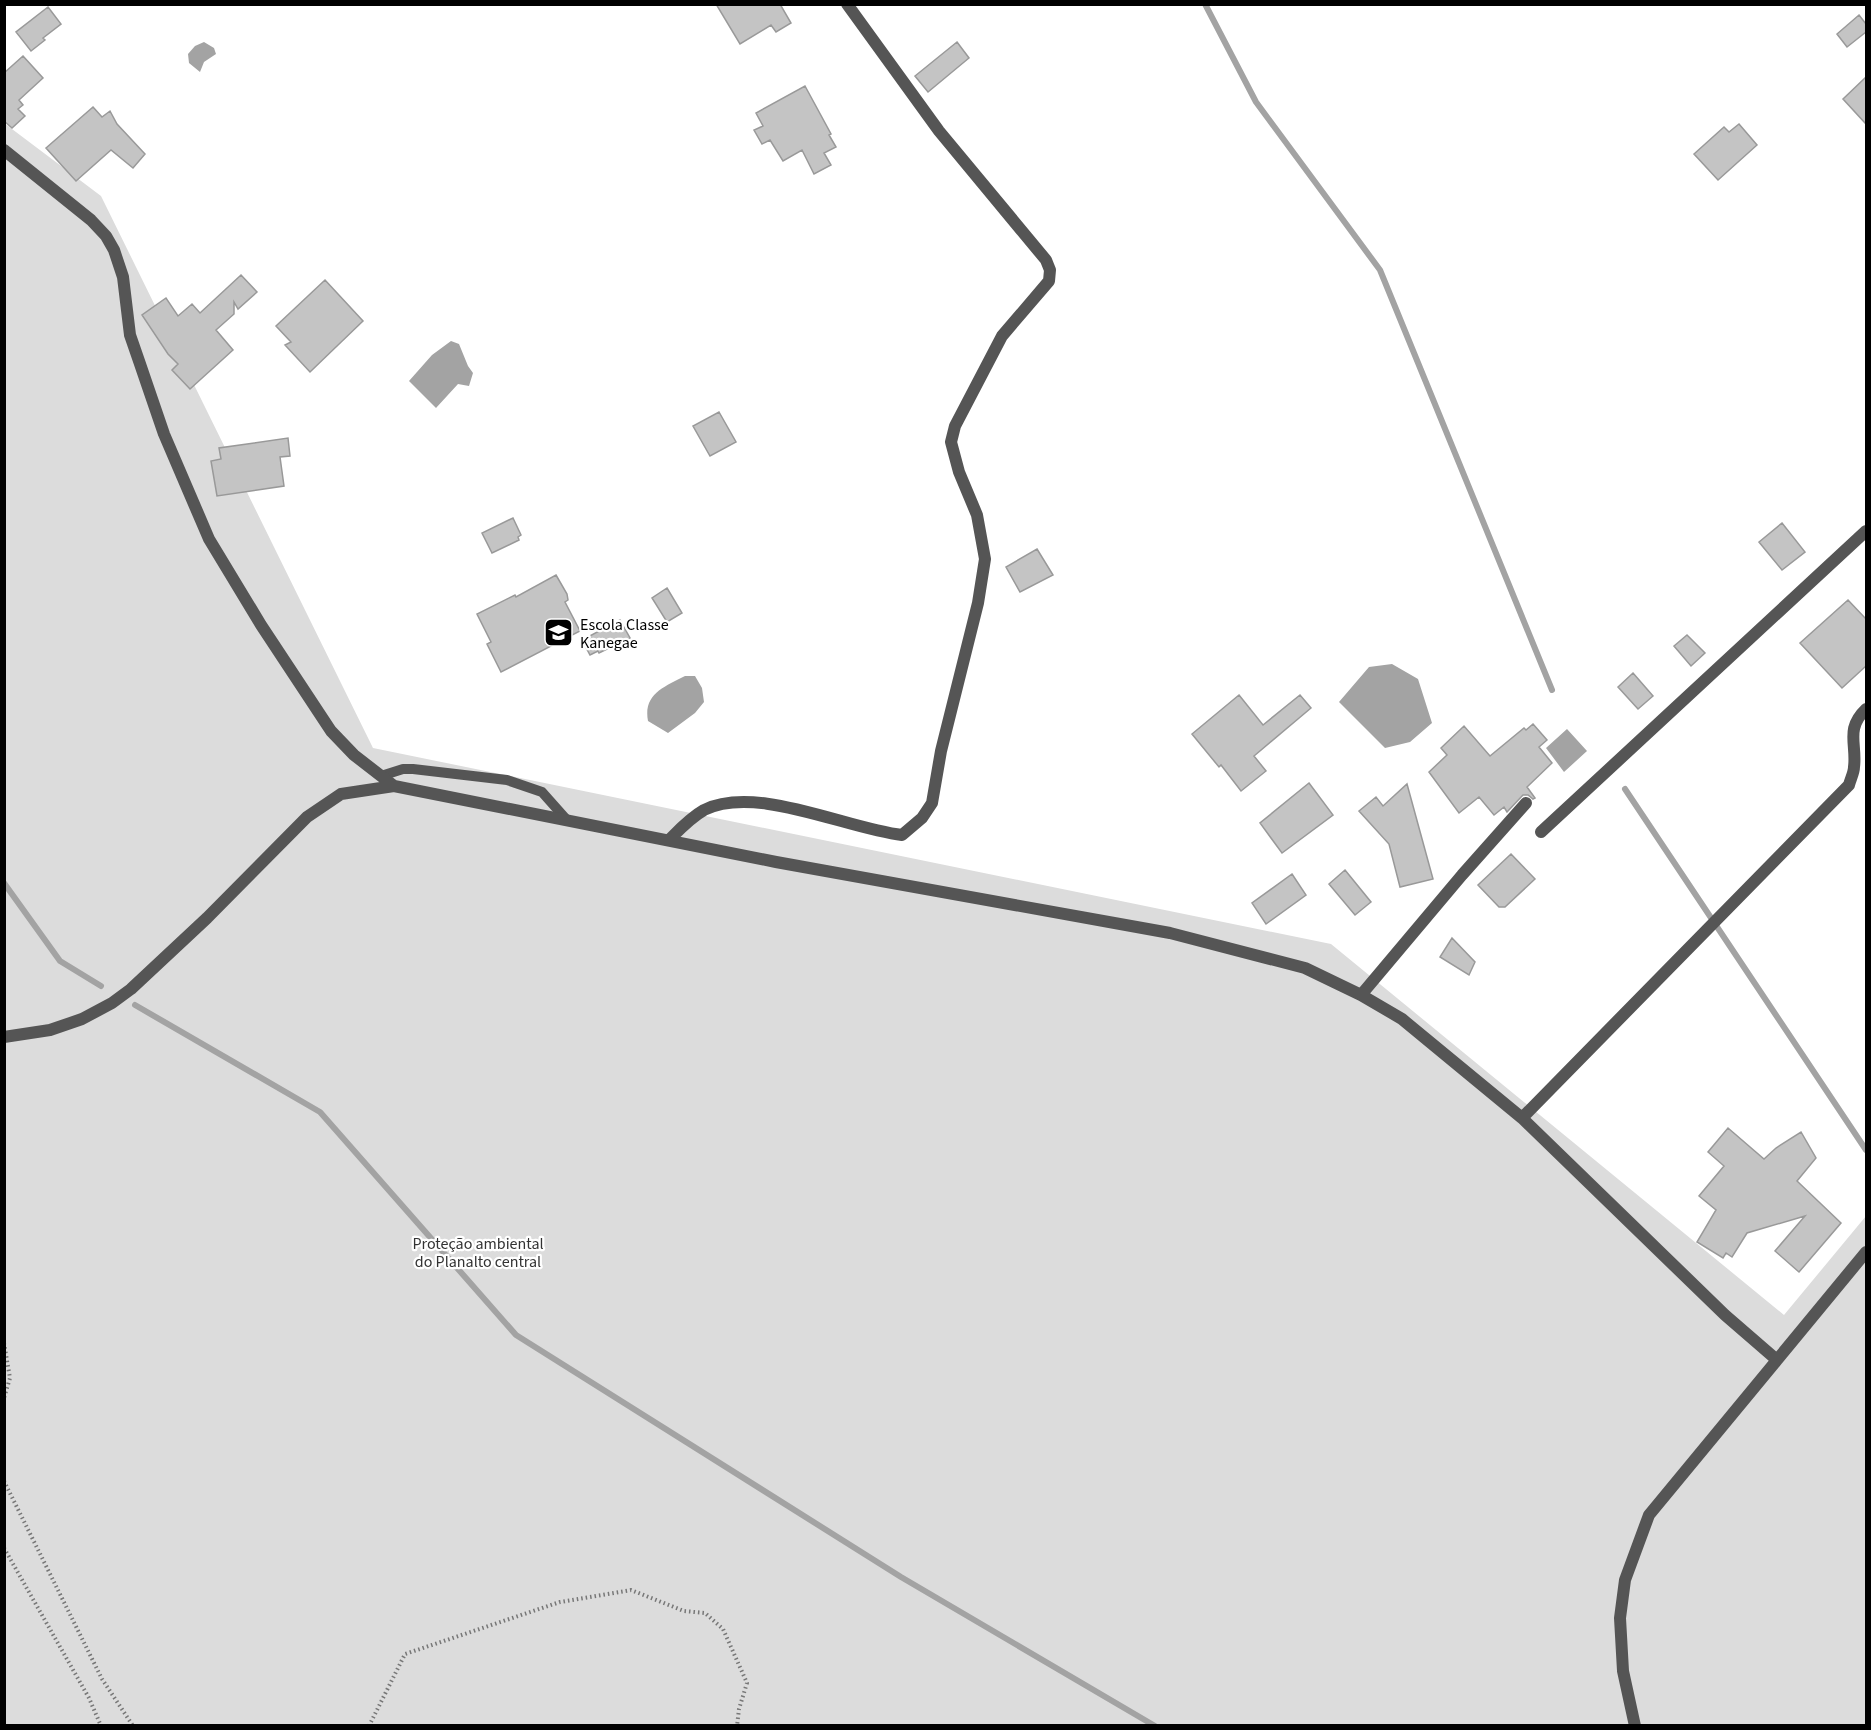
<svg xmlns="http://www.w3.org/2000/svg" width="1871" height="1730" viewBox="0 0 1871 1730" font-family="'Source Sans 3',sans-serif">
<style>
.green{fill:#dcdcdc}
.water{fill:#a3a3a3}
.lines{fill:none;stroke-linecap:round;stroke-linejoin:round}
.stream{stroke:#a3a3a3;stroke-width:6}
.building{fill:#c4c4c4;stroke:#999;stroke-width:1.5}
.path{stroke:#777;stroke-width:4;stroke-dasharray:1.5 3;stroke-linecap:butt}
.lane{stroke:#555;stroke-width:10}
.street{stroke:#555;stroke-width:12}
.labels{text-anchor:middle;stroke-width:4.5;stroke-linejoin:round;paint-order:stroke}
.poi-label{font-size:16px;fill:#000;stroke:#fff;text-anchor:start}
.park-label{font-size:16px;fill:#333;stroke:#fff}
</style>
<rect width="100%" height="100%" fill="#fff"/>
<path class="green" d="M 4,123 L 101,196 L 373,748 L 1331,944 L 1784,1315 L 1866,1216 L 1866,1725 L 5,1725 Z"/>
<path class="water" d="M 204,42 L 214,48 L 216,54 L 204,62 L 200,72 L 189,63 L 188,54 L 195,46 Z
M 451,341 L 459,344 L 468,366 L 473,373 L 469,386 L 458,384 L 436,408 L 409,381 L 432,355 Z
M 1392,664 L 1418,679 L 1432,723 L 1410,742 L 1385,748 L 1339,702 L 1369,667 Z
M 685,676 L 695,676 L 702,688 L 704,702 L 695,713 L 668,733 L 648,721 C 643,694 664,687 685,676 Z
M 1567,729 L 1587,751 L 1564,772 L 1546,748 Z"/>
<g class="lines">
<path class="stream" d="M 1205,4 L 1256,102 L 1380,270 L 1552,690
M 1625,789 L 1866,1150
M 4,883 L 60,961 L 101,986
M 135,1005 L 320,1112 L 516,1335 L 901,1577 L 1155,1726"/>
</g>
<path class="building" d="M 716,4 L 780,4 L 791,23 L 776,32 L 771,25 L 740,44 Z
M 48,7 L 61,24 L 43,38 L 45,40 L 31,51 L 16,32 Z
M 1859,15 L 1866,24 L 1866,32 L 1847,47 L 1837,34 Z
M 957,42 L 969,58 L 928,92 L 915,76 Z
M 23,56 L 43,78 L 19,100 L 23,105 L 18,109 L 25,116 L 12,128 L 4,121 L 4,73 Z
M 1866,77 L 1866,124 L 1843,99 Z
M 805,86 L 831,134 L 829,135 L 836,147 L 824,153 L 831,165 L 814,174 L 802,150 L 783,161 L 770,140 L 762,144 L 754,130 L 763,126 L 756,113 Z
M 93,107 L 102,117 L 110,111 L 117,124 L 145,154 L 133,168 L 111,150 L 76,181 L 46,148 Z
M 1739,124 L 1757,145 L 1718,180 L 1694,154 L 1724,127 L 1729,132 Z
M 241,275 L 257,292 L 238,309 L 234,302 L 234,314 L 216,330 L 233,350 L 190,389 L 172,370 L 178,364 L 168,354 L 142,315 L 166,298 L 178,316 L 192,304 L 200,313 Z
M 325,280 L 363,321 L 310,372 L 285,345 L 291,342 L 276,326 Z
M 719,412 L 736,442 L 710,456 L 693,426 Z
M 288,438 L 290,456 L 280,457 L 284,486 L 217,496 L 211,461 L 221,459 L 219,448 Z
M 513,518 L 521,535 L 518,537 L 519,540 L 492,553 L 482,533 Z
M 1782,523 L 1805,552 L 1782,570 L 1759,542 Z
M 1037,549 L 1053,575 L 1020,592 L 1006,567 Z
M 556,575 L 567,594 L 568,600 L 565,602 L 580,631 L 501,672 L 487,644 L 491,642 L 477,614 L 515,595 L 516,597 Z
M 667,588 L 682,613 L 667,622 L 652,598 Z
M 1848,600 L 1866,619 L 1866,666 L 1842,688 L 1800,643 Z
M 620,620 L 630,638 L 599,653 L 598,651 L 590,655 L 582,640 Z
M 1687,635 L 1705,653 L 1691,666 L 1674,646 Z
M 1633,673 L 1653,696 L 1638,709 L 1618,687 Z
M 1239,695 L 1263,725 L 1300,695 L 1311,708 L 1254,756 L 1266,771 L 1241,791 L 1221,765 L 1219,767 L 1192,734 Z
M 1533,724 L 1547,740 L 1539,747 L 1552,763 L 1527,787 L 1535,798 L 1533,799 L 1528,795 L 1523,795 L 1507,812 L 1504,807 L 1494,815 L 1479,797 L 1459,813 L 1429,772 L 1447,755 L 1441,748 L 1464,726 L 1490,756 L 1524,728 L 1526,730 Z
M 1309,783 L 1333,815 L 1282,853 L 1260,823 Z
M 1407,784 L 1433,879 L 1400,887 L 1389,844 L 1359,811 L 1376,797 L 1383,806 Z
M 1511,854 L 1535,879 L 1505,907 L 1499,907 L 1478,885 Z
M 1345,870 L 1371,902 L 1355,915 L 1329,884 Z
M 1292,874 L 1306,895 L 1266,924 L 1252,903 Z
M 1452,938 L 1475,962 L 1469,975 L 1440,957 Z
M 1728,1128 L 1764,1159 L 1776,1148 L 1801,1132 L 1816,1158 L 1797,1181 L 1841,1223 L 1799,1272 L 1775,1251 L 1805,1216 L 1747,1233 L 1732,1257 L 1726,1253 L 1723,1258 L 1697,1242 L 1716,1210 L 1699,1196 L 1724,1166 L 1708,1152 Z"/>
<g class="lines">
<path class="path" d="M 4,1343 L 10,1378 L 4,1398
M 4,1481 L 102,1679 L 133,1726
M 4,1548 L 89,1698 L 101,1726
M 369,1726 L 405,1654 L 560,1602 L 631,1590 L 684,1611 L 705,1613 L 723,1629 L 747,1683 L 739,1709 L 737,1726"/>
<path class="lane" d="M 381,776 L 403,769 L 413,769 L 507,780 L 542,792 L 566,819"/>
<path class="street" d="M 4,150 L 91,220 L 106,236 L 114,250 L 123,277 L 130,335 L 139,361 L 164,434 L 209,539 L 261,625 L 331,731 L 354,755 L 394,786
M 1541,832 L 1866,531
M 669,840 C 680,829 690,818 704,810 C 756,784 847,829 902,835 L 922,818 L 932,803 L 941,751 L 978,603 L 985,559 L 977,515 L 959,472 L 951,442 L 955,426 L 1002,336 L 1049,281 L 1050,270 L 1046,260 L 939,131 L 847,4
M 1361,995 L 1462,875 L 1526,803
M 4,1037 L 50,1030 L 82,1019 L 112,1003 L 131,989 L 207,918 L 307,817 L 341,794 L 394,786 L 776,862 L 1170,933 L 1305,968 L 1361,995 L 1402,1019 L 1522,1118 L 1725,1315 L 1777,1360 L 1649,1515 L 1625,1580 L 1620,1618 L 1623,1671 L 1635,1726
M 1522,1118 L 1849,785 C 1850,780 1854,773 1854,767 C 1857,744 1845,729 1866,709
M 1777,1360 L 1866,1252"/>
</g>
<defs>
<symbol id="school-square" viewBox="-11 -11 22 22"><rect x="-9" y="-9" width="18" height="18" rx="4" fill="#000" stroke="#fff"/><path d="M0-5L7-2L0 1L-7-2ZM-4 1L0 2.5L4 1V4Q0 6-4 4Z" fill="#fff"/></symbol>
</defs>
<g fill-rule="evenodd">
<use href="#school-square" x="542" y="616" width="33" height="33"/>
</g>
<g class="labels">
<g class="poi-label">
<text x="580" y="630">Escola Classe<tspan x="580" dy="18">Kanegae</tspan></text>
</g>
<g class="park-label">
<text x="478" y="1249">Proteção ambiental<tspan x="478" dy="18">do Planalto central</tspan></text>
</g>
</g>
<rect width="1871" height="1730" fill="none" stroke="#000000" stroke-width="12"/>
</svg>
